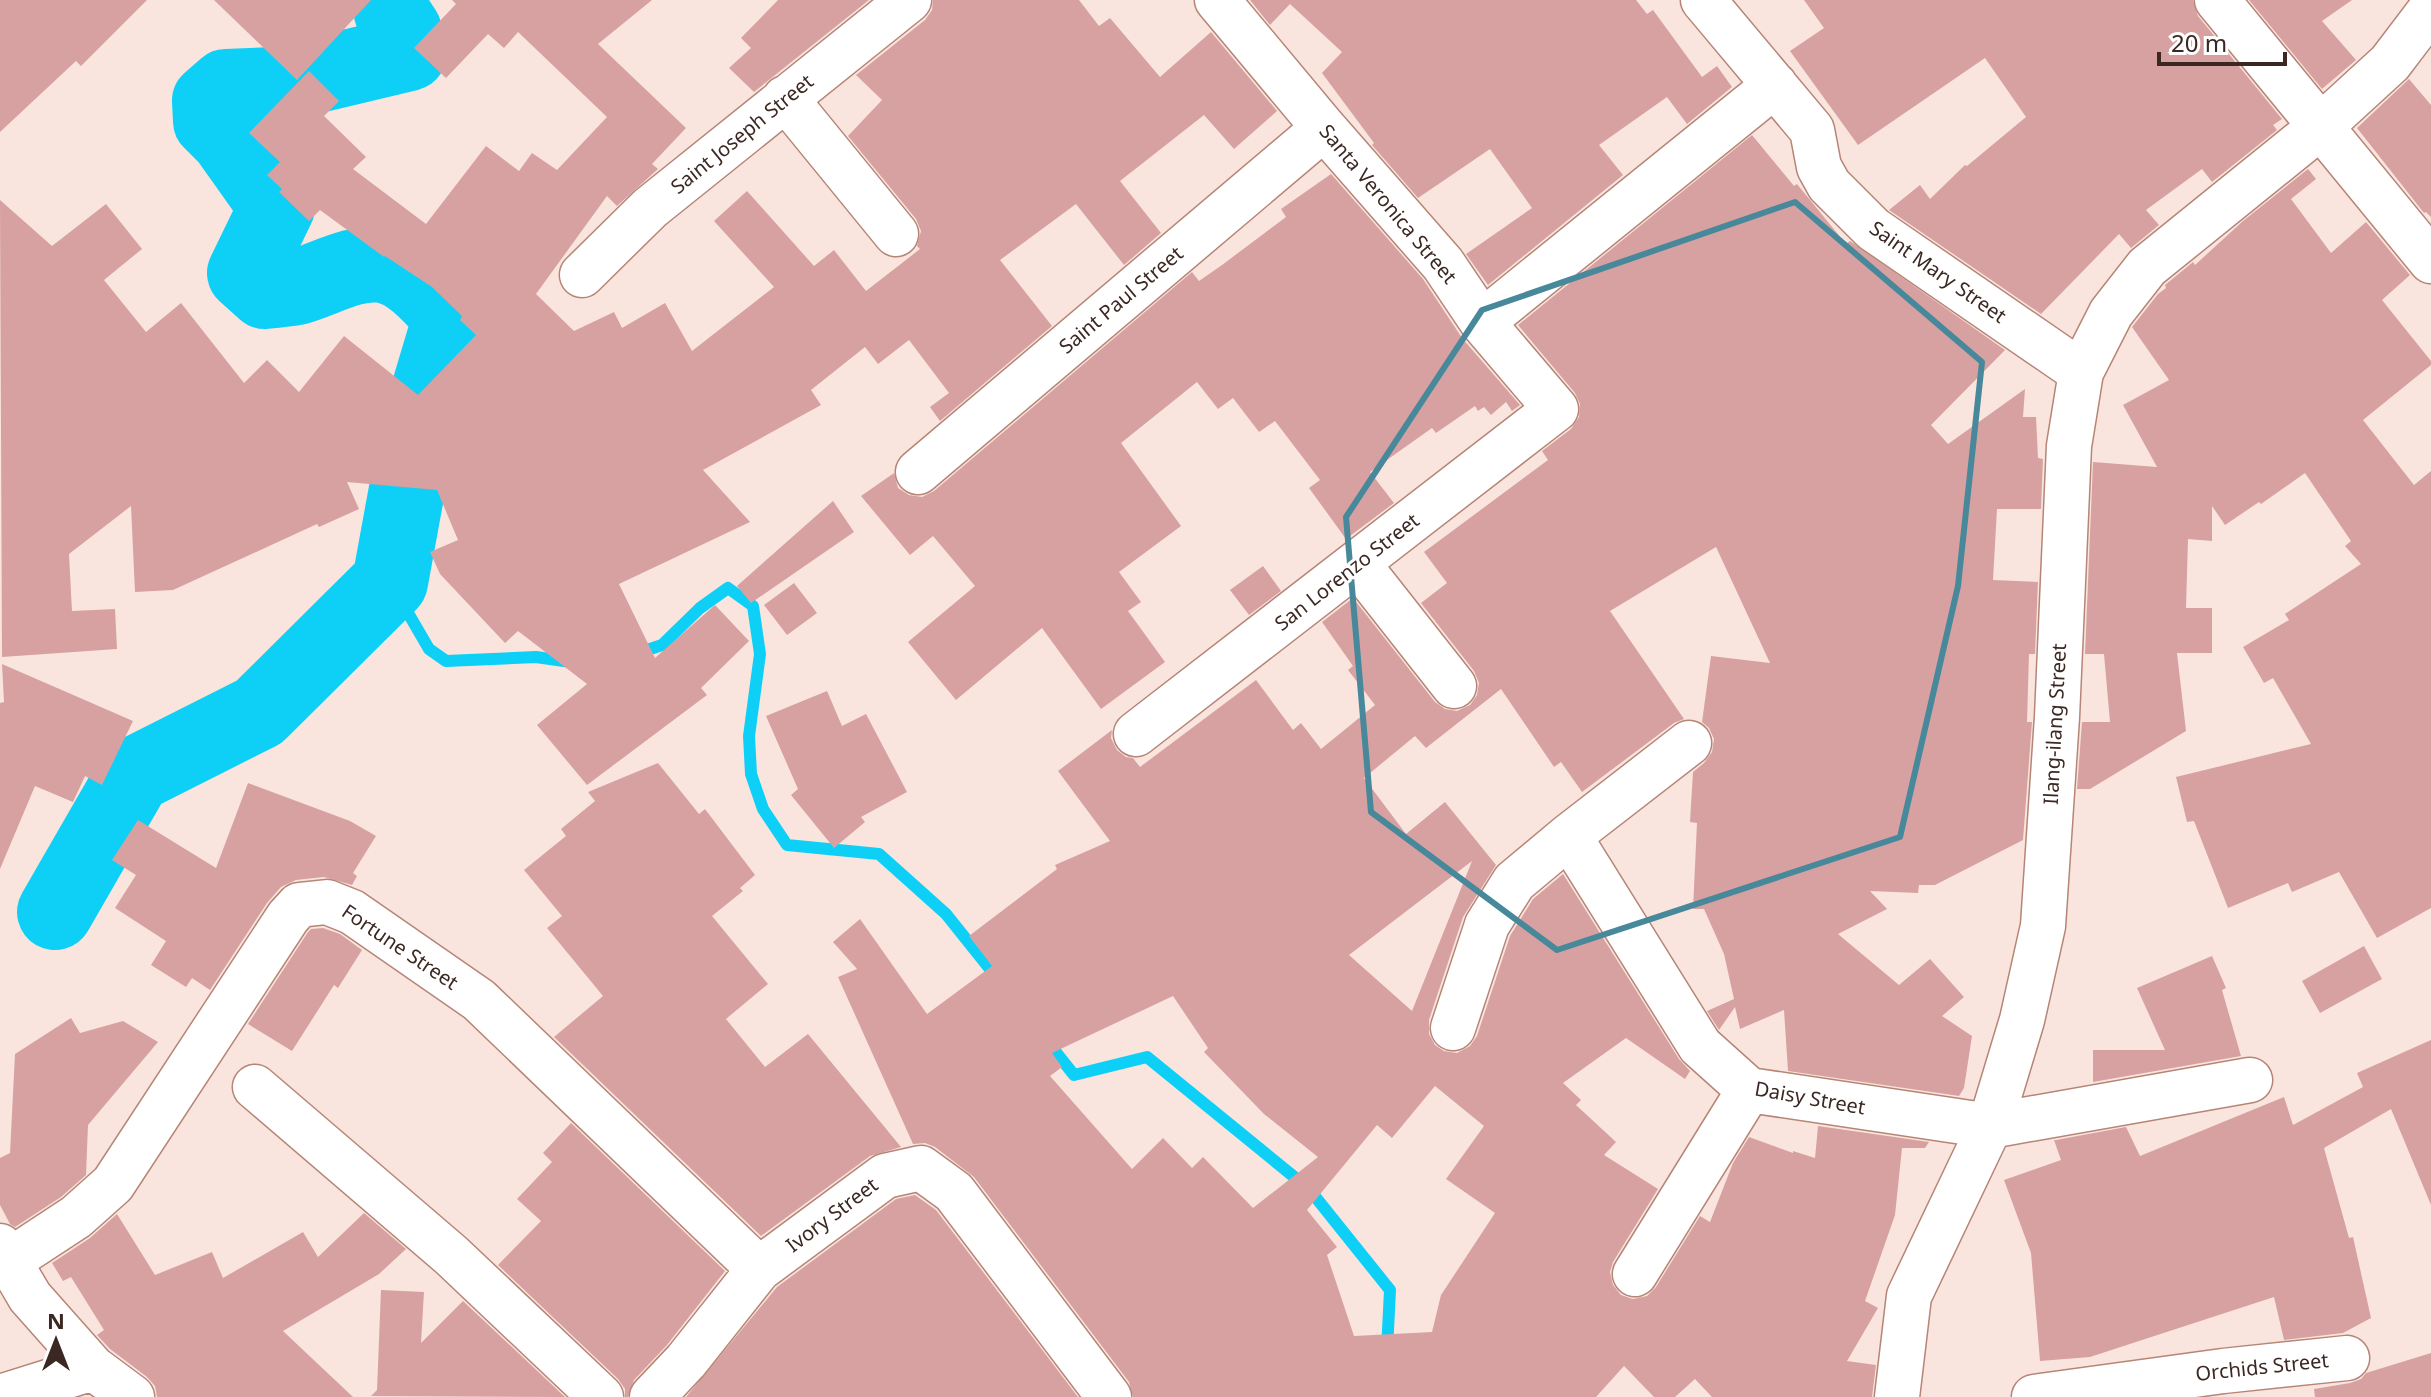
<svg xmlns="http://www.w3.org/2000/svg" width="2431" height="1397" viewBox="0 0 2431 1397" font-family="'Noto Sans',sans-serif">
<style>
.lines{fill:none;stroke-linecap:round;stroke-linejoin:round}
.stream{stroke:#0ed0f7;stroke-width:12}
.river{stroke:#0ed0f7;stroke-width:76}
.building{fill:#d7a1a1;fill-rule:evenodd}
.minor-casing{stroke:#b68576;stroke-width:47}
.minor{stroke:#fff;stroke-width:44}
.marked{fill:none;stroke:#47889a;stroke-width:6;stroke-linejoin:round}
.labels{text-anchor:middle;stroke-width:6;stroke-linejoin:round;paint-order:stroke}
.street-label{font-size:20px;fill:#3c2822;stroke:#fff}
</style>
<rect width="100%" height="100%" fill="#fae5de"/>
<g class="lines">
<path class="stream" d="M 390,582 L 429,649 L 446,661 L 536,657 L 571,662
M 635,654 L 662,645 L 700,608 L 728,588 L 753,606 L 760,654 L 749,736 L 751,774 L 763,809 L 787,845 L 879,854 L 946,914 L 998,979
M 1047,1041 L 1074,1075 L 1147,1057 L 1309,1189 L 1390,1290 L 1387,1350"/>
<path class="river" d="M 55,912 L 134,775 L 259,712 L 390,582 L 419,424 L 451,317 C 433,297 410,269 382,265 C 353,261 323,280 297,287 C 287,289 276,290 265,291 L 245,273 L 277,207 L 228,138 L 211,121 L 210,101 L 226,87 L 275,85 L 409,53 L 404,31 L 392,13 L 389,0"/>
</g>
<path class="building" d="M 0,0 L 147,0 L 81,66 L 76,61 L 0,132 Z
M 214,0 L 371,0 L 297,80 Z
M 452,0 L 652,0 L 598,44 L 686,128 L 652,164 L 658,169 L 617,206 L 607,196 L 536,294 L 574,331 L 614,312 L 622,328 L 665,303 L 692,351 L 774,287 L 714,221 L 747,191 L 814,266 L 834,250 L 866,291 L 920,249 L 917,246 L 921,231 L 916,219 L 848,136 L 882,100 L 856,75 L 925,20 L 932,10 L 933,0 L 1079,0 L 1099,26 L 1110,18 L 1160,77 L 1211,32 L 1277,111 L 1234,149 L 1204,115 L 1120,181 L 1161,233 L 1124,265 L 1076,204 L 1000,260 L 1052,326 L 940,421 L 930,407 L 949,393 L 909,340 L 878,364 L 865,347 L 811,390 L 821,405 L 703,470 L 750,522 L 619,584 L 655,658 L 715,605 L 749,641 L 701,688 L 707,695 L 587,785 L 537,725 L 587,684 L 518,631 L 505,643 L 440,574 L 430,552 L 458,540 L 437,490 L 347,482 L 359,509 L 319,527 L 317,524 L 173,590 L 135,592 L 131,506 L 69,554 L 72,611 L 115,609 L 117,649 L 2,657 L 0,200 L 52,246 L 106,204 L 142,249 L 104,280 L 146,332 L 181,303 L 244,383 L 267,360 L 299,392 L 344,336 L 418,395 L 476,335 L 460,320 L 462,316 L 432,287 L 385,256 L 384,257 L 320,210 L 309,221 L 279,192 L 282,189 L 267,175 L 280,162 L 249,133 L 309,71 L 339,101 L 324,116 L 366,157 L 353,169 L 426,224 L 486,146 L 519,171 L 532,153 L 557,170 L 607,117 L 518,32 L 504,48 L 488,34 L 446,78 L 414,48 L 456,4 Z
M 778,0 L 869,0 L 754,92 L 729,68 L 751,48 L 741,38 Z
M 1250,0 L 1636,0 L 1647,14 L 1653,10 L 1702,77 L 1717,66 L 1732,87 L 1687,124 L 1667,97 L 1599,145 L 1623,175 L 1488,285 L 1466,254 L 1532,208 L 1490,149 L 1418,198 L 1372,145 L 1374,143 L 1322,73 L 1342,52 L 1290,4 L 1270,25 Z
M 1804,0 L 2193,0 L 2198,16 L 2282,119 L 2273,125 L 2277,130 L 2212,182 L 2202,169 L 2146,210 L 2159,225 L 2131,248 L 2119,234 L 2041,314 L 1889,210 L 1920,185 L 1930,199 L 1965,165 L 1967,166 L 2026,117 L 1985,58 L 1858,145 L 1790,51 L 1824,28 Z
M 2249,0 L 2352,0 L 2322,21 L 2356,60 L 2322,89 Z
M 2409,79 L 2431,105 L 2431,217 L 2426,212 L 2424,213 L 2357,128 Z
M 1752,135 L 1794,186 L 1797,184 L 1846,244 L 1850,241 L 2005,350 L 1931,425 L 1948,444 L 2025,389 L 2023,417 L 2036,417 L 2038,458 L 2043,459 L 2041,509 L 1997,509 L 1993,580 L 2038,582 L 2035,654 L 2029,654 L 2027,722 L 2032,722 L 2023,840 L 1935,885 L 1919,885 L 1918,893 L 1870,891 L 1887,909 L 1838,934 L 1899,985 L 1930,959 L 1964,997 L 1942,1016 L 1972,1036 L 1964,1088 L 1959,1096 L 1788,1071 L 1784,1010 L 1740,1029 L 1735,1007 L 1719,1030 L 1707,1011 L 1734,999 L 1724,954 L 1704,909 L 1693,909 L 1697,823 L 1690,822 L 1693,772 L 1704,763 L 1712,752 L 1714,739 L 1709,728 L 1702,722 L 1711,656 L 1770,663 L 1716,547 L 1610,611 L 1684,719 L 1674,723 L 1582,792 L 1561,762 L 1554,767 L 1501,689 L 1426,748 L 1415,736 L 1364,778 L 1406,834 L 1445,802 L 1496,865 L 1463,917 L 1429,1020 L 1429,1034 L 1435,1045 L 1444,1051 L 1457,1053 L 1470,1046 L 1477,1036 L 1510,936 L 1533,899 L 1563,874 L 1679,1059 L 1690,1071 L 1685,1079 L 1626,1038 L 1563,1083 L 1581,1100 L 1576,1105 L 1616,1142 L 1604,1155 L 1658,1189 L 1613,1262 L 1610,1272 L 1613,1285 L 1621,1295 L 1633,1299 L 1647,1296 L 1656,1287 L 1700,1216 L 1710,1222 L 1733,1163 L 1749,1137 L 1793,1153 L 1793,1151 L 1815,1158 L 1818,1126 L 1929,1142 L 1925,1148 L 1902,1148 L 1895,1215 L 1865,1301 L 1878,1308 L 1847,1361 L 1876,1365 L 1872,1397 L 1712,1397 L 1695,1379 L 1675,1397 L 1654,1397 L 1624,1366 L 1596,1397 L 1133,1397 L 1129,1382 L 974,1177 L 935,1147 L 925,1143 L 913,1144 L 838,977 L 857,969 L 833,942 L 860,919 L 927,1014 L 992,966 L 969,936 L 1057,869 L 1055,865 L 1110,841 L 1058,771 L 1112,730 L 1111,738 L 1117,750 L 1126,757 L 1133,758 L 1140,767 L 1256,680 L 1293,730 L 1301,723 L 1321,749 L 1375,705 L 1348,670 L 1353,666 L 1322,622 L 1353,598 L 1435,702 L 1445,709 L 1457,711 L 1470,705 L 1477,695 L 1479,683 L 1474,671 L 1421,603 L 1447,583 L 1424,552 L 1548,460 L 1542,451 L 1571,429 L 1579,417 L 1580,404 L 1575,393 L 1518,325 ZM 1472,861 L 1412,1011 L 1349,955 ZM 1173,996 L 1208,1048 L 1204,1052 L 1264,1114 L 1318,1157 L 1253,1208 L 1203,1157 L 1192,1168 L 1163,1138 L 1132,1169 L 1050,1076 L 1062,1067 L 1052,1053 ZM 1435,1086 L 1484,1126 L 1446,1179 L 1495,1213 L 1441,1295 L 1432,1332 L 1354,1336 L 1327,1255 L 1337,1247 L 1307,1210 L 1377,1125 L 1392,1138 Z
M 2308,169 L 2316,179 L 2291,199 L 2331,253 L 2366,222 L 2410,275 L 2382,300 L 2431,361 L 2431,365 L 2363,420 L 2414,485 L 2431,471 L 2431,908 L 2377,938 L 2339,872 L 2292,892 L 2288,883 L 2228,908 L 2194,821 L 2187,822 L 2176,777 L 2311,744 L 2273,678 L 2264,683 L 2243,647 L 2289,620 L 2285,614 L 2361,564 L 2345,546 L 2351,541 L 2305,473 L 2261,504 L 2259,502 L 2225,525 L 2212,506 L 2212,541 L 2188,539 L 2186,608 L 2212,608 L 2212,653 L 2177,653 L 2186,731 L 2090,789 L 2077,789 L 2082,722 L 2110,722 L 2104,654 L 2085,654 L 2093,462 L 2157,467 L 2123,405 L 2169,380 L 2132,327 L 2158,294 L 2166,288 L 2165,285 L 2193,262 L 2195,265 L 2243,221 Z
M 1331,174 L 1423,279 L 1462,338 L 1520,405 L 1512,411 L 1506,402 L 1491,415 L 1484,407 L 1478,411 L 1475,406 L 1436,433 L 1432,428 L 1370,472 L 1394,503 L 1346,539 L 1309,488 L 1320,480 L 1275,421 L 1259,432 L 1233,398 L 1218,409 L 1197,382 L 1121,443 L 1181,526 L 1119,572 L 1141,602 L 1128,611 L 1165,662 L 1101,709 L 1042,628 L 956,700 L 908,642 L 975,586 L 933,536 L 910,555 L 861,496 L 894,473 L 898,488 L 909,495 L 922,497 L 934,491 L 1192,272 L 1199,281 L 1222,265 L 1286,217 L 1281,209 Z
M 833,501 L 854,532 L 751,603 L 737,586 Z
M 1263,566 L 1281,591 L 1249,615 L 1230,590 Z
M 794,583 L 817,613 L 787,635 L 764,605 Z
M 2,664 L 133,721 L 102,785 L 85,776 L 73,802 L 35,786 L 0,869 L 0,703 L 4,702 Z
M 827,691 L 842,726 L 866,714 L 907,792 L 861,817 L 865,822 L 834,848 L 791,795 L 798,789 L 766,716 Z
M 658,763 L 699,814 L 705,809 L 755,875 L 740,888 L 743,891 L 712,916 L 768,984 L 726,1019 L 765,1067 L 808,1034 L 901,1147 L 870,1156 L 761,1236 L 554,1037 L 603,996 L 547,928 L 562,916 L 524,870 L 566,836 L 561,829 L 595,801 L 588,792 Z
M 248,783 L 350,821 L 376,836 L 353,873 L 357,876 L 352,885 L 324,877 L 296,880 L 281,887 L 267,903 L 210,990 L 192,978 L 186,987 L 151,965 L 166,941 L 115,908 L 136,875 L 112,860 L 138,820 L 216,868 Z
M 323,928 L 340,934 L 362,950 L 338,988 L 334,985 L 292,1051 L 248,1024 L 308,932 L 311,929 Z
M 2364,946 L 2382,979 L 2320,1013 L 2302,981 Z
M 2212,956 L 2226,988 L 2222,990 L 2241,1056 L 2093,1082 L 2093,1050 L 2165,1050 L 2137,988 Z
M 71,1018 L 80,1033 L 123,1021 L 158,1042 L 88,1125 L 86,1175 L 61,1197 L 15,1227 L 10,1224 L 0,1205 L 0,1158 L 10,1153 L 15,1054 Z
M 2431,1040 L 2431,1205 L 2391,1109 L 2324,1148 L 2349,1238 L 2353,1237 L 2371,1318 L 2343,1333 L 2284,1340 L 2274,1297 L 2090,1357 L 2040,1361 L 2031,1253 L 2004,1180 L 2061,1160 L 2054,1140 L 2056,1140 L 2126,1127 L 2140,1156 L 2284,1097 L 2293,1125 L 2363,1087 L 2357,1073 Z
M 571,1123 L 725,1271 L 667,1345 L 634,1380 L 628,1397 L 625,1397 L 625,1389 L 618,1379 L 498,1265 L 541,1221 L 517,1199 L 552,1162 L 543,1153 Z
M 915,1195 L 936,1210 L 1078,1397 L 686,1397 L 777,1287 L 896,1199 Z
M 364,1213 L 406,1249 L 379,1274 L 283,1331 L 353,1397 L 157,1397 L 155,1386 L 147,1377 L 110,1349 L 97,1335 L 104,1330 L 71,1277 L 63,1281 L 52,1263 L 90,1238 L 117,1214 L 155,1275 L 212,1252 L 223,1278 L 303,1232 L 318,1257 Z
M 381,1290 L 424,1292 L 421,1343 L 463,1301 L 565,1397 L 371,1396 L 377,1390 Z
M 2431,1353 L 2431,1397 L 2315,1397 L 2314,1389 L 2350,1383 L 2361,1379 L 2366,1373 Z"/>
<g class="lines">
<defs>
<path id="minor" d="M 1703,0 L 1812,130 L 1819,167 L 1829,185 L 1873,229 L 2081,372
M 2217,0 L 2431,261
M 785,98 L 896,234
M 582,275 L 650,208 L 909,0
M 1482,322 L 1775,85
M 918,472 L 1324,128
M 1358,564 L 1454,686
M 1136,734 L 1556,409 L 1482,322 L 1443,264 L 1324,128 L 1217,0
M 1569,836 L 1700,1046 L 1749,1090 L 1990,1126 L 2250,1080
M 1453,1028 L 1487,925 L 1514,882 L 1569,836 L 1689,743
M 255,1087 L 451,1255 L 601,1397
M 0,1246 L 30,1297 L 93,1368 L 132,1397
M 9,1261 L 76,1217 L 113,1184 L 288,917 L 299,905 L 327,902 L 352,912 L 479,1000 L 759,1269
M 1635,1274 L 1749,1090
M 0,1397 L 93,1368
M 652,1397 L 686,1361 L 759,1269 L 885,1176 L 921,1168 L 954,1192 L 1109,1397
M 1897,1397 L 1909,1296 L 1990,1126 L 2022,1020 L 2043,926 L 2057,717 L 2069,446 L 2081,372 L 2111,313 L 2147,267 L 2319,128 L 2390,63 L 2431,9
M 2034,1397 L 2223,1371 L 2347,1358"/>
</defs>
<use href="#minor" class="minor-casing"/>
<use href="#minor" class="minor"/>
</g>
<path class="marked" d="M 1795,202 L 1982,362 L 1958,586 L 1900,837 L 1557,950 L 1371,812 L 1346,517 L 1482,310 Z"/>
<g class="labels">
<g class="street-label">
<text transform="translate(742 134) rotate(-39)" y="7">Saint Joseph Street</text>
<text transform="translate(1388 204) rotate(50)" y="7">Santa Veronica Street</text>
<text transform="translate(1938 272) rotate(35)" y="7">Saint Mary Street</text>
<text transform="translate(1121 300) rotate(-40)" y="7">Saint Paul Street</text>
<text transform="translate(1347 572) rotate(-38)" y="7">San Lorenzo Street</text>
<text transform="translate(2055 724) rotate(-87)" y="7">Ilang-ilang Street</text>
<text transform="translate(400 947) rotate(34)" y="7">Fortune Street</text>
<text transform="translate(1810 1098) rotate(10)" y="7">Daisy Street</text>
<text transform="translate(832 1215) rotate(-37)" y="7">Ivory Street</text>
<text transform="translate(2262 1367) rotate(-6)" y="7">Orchids Street</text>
</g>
</g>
<g transform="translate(56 1341)" stroke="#ffffff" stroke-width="6" paint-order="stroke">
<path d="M0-6L14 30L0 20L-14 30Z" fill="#3c2822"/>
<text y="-12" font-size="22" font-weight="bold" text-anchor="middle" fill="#3c2822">N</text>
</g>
<path d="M2159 52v12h126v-12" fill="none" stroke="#3c2822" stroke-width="4"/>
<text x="2171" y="52" font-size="24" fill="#3c2822" stroke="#ffffff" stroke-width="6" paint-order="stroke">20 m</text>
</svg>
